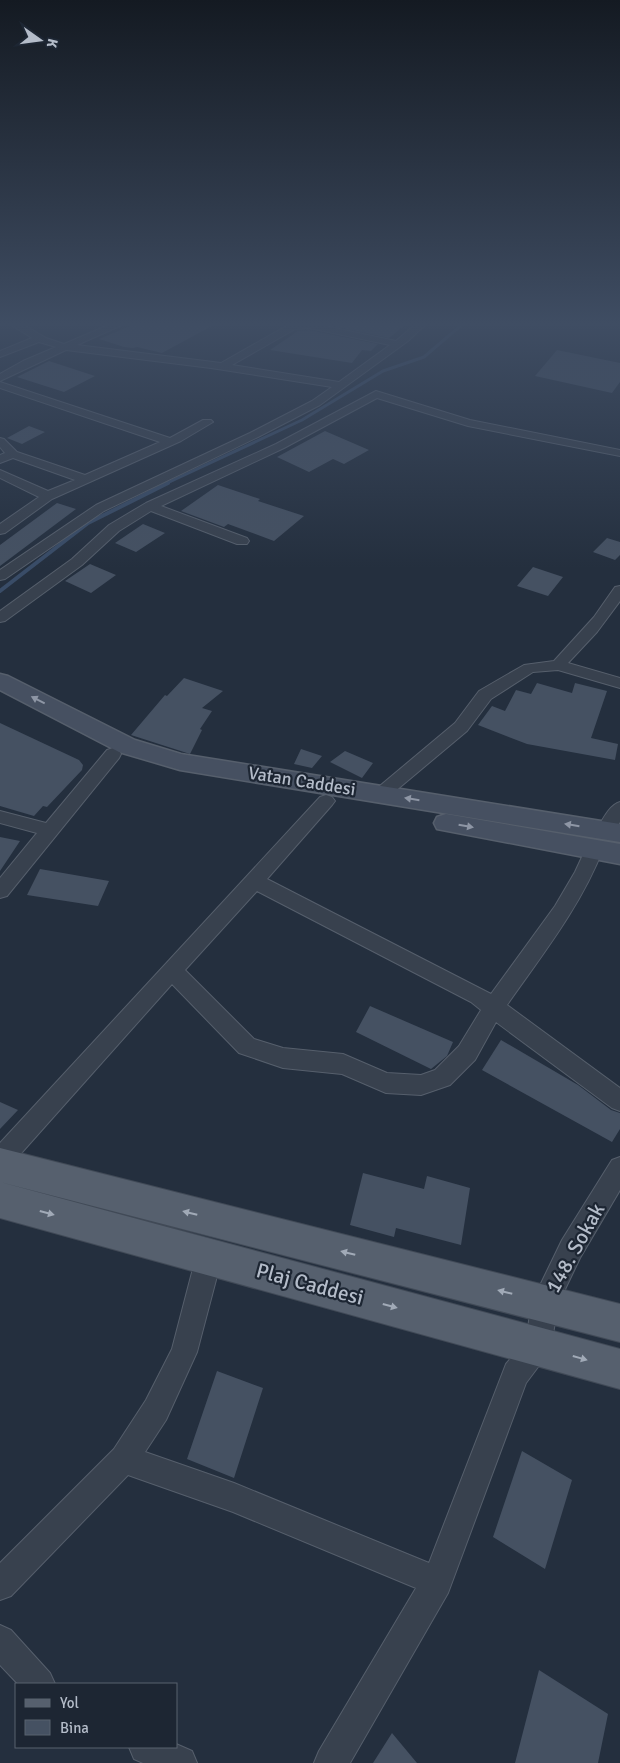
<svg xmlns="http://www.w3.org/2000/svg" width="620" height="1763" viewBox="0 0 620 1763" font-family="Signika,sans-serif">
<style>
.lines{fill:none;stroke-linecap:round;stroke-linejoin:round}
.stream-far1{stroke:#394c67;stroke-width:3}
.stream{stroke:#394c67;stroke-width:4}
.building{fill:#455162}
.street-casing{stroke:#565f6c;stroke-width:2}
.secondary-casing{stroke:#565f6c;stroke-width:3}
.primary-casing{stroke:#414a57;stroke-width:2}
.street{fill:#38414e;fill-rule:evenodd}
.secondary{fill:#465061;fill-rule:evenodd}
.primary{fill:#56606e;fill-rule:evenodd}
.oneway{fill:#8e96a5}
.oneway2{fill:#a1aab7}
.labels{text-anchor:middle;stroke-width:4.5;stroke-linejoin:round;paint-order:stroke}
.street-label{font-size:18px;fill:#b4bcc9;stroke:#1d2633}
.near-street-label{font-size:21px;fill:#b4bcc9;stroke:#1d2633}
</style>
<rect width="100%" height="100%" fill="#242f3e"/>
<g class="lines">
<path class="stream-far1" d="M 165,484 L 302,420 L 383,371 L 424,357 L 466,321"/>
<path class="stream" d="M 0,591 L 88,523 L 168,483"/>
</g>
<path class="building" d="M 142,321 L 221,321 L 162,353 L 137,347 L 133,348 L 124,347 L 99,339 Z
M 340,321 L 390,321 L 406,324 L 389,338 L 333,326 Z
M 309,330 L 378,344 L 371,351 L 362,350 L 352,363 L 270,350 L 298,331 Z
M 557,350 L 620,363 L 620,382 L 612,393 L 535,376 Z
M 49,361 L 95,376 L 64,392 L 17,377 Z
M 29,426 L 45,432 L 22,444 L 7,438 Z
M 325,431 L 369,450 L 344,464 L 333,459 L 309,472 L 277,457 Z
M 218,485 L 260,499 L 258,501 L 304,516 L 274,541 L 228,524 L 224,527 L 181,511 Z
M 57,503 L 76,509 L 0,566 L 0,545 Z
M 143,524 L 165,533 L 136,552 L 115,543 Z
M 607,538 L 620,542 L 620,555 L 615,560 L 593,552 Z
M 90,564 L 116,575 L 91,593 L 65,581 Z
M 533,567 L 563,577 L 548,596 L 517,586 Z
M 184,678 L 223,691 L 202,708 L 212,711 L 200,729 L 202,730 L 190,754 L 131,735 L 165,695 L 167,696 Z
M 537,683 L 572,693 L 575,683 L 607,691 L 591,738 L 618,744 L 615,760 L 527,744 L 478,725 L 492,706 L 505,711 L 516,690 L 531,694 Z
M 0,723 L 79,760 L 83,765 L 82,770 L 47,807 L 43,806 L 34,816 L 0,806 Z
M 301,749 L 322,756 L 312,768 L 294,764 Z
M 345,751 L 373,763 L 362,778 L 330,762 Z
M 0,837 L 20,841 L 0,871 Z
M 40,869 L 109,881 L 98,906 L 27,895 Z
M 370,1006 L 453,1042 L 447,1056 L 431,1069 L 356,1032 Z
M 501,1040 L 578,1085 L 611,1110 L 620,1113 L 620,1129 L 612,1142 L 482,1070 Z
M 0,1102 L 18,1110 L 0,1129 Z
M 363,1173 L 424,1189 L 427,1176 L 470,1188 L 461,1245 L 396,1228 L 394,1237 L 350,1225 Z
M 217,1371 L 263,1388 L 234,1478 L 187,1459 Z
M 522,1451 L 572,1480 L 545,1569 L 493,1537 Z
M 539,1670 L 608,1714 L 598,1763 L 515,1763 Z
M 392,1733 L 417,1763 L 373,1763 Z"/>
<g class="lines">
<defs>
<path id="street" d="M 5,321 L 17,321 L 46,338 L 64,344 L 118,321 L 131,321 L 77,345 L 221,363 L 290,324 L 335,321 L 325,326 L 396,341 L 419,321 L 429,321 L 408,341 L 320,405 L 258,437 L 104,511 L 5,579 L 0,580 L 0,570 L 96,505 L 250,433 L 312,401 L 332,387 L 211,368 L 66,350 L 0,381 L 0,374 L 23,361 L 56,347 L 39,342 L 0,357 L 0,351 L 32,338 ZM 309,328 L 390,345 L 339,382 L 232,365 L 295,329 Z
M 0,382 L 170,438 L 203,420 L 211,420 L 213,422 L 181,441 L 52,499 L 5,533 L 0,534 L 0,524 L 39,497 L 0,478 L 0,470 L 48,491 L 75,480 L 13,458 L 0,463 L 0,455 L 5,453 L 0,447 L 0,438 L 4,439 L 17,452 L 85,475 L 160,442 L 0,388 Z
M 376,391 L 470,420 L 620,450 L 620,456 L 468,426 L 377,398 L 284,448 L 161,506 L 247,538 L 249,541 L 247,544 L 237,544 L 151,511 L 119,531 L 82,565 L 5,621 L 0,622 L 0,611 L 72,559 L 109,525 L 146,503 L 276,444 Z
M 620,586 L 620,601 L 597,632 L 568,663 L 620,678 L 620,688 L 558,670 L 533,672 L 491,699 L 467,731 L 387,798 L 381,800 L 375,798 L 372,794 L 375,790 L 455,723 L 479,691 L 524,665 L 554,661 L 594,617 L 615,587 Z
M 113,748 L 119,750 L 121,754 L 119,758 L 7,896 L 0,898 L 0,878 L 37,833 L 0,823 L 0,811 L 46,823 L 107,750 Z
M 326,795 L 332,797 L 335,801 L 332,805 L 267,879 L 491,994 L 555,906 L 575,872 L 588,844 L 594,842 L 600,844 L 603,849 C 581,906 542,955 507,1005 L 620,1088 L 620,1111 L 612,1108 L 496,1022 L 475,1060 L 450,1085 L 421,1095 L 386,1093 L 342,1074 L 283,1068 L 239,1053 L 172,984 L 8,1168 L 0,1171 L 0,1143 L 320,797 ZM 257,891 L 471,1002 L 481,1010 L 459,1046 L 435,1070 L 421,1075 L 387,1073 L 343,1054 L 283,1048 L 254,1039 L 185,970 Z
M 620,802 L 620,822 L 611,836 L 605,838 L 599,836 L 596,831 C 602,821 609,805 620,802 Z
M 620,1157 L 620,1190 L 580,1258 L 558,1304 L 551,1346 L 547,1355 L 526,1383 L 448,1593 L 350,1763 L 314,1763 L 319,1751 L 416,1588 L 233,1512 L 128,1475 L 11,1596 L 0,1600 L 0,1563 L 114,1449 L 146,1400 L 172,1349 L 196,1257 L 200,1248 L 209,1244 L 218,1248 L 222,1257 L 197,1352 L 166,1420 L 145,1452 L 234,1483 L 429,1563 L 506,1364 L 526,1340 L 532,1302 L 562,1240 L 612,1160 Z
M 0,1625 L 11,1630 L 50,1673 L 55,1684 L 18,1684 L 0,1665 Z
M 176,1744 L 192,1751 L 197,1763 L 143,1763 L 134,1759 L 129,1747 L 176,1747 Z"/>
<path id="secondary" d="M 0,674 L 8,676 L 135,740 L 181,754 L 620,824 L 620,842 L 180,770 L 119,752 L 0,690 Z
M 446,814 L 620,844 L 620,864 L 437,829 L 434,823 L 437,817 Z"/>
<path id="primary" d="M 0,1148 L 620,1304 L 620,1342 L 0,1182 Z
M 0,1182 L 620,1349 L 620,1389 L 0,1218 Z"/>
</defs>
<use href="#street" class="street-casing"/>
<use href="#secondary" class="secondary-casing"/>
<use href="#primary" class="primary-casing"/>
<use href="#street" class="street"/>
<use href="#secondary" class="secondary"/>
<use href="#primary" class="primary"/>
</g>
<defs><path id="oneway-solid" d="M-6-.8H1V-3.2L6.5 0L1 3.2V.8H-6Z" transform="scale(1.25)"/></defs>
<g class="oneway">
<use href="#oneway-solid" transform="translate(38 700) rotate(-153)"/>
<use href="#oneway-solid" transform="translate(412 799) rotate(-171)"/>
<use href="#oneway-solid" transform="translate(572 825) rotate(-171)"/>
<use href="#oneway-solid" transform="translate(466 826) rotate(10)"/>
</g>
<g class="oneway2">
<use href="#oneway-solid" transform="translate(47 1213) rotate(15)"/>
<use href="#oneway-solid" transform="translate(190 1213) rotate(-166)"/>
<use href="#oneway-solid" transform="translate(348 1253) rotate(-166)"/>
<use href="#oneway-solid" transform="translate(505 1292) rotate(-166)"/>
<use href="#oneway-solid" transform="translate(390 1306) rotate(15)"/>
<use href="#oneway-solid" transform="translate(580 1358) rotate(16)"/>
</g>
<linearGradient id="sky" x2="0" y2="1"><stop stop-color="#141a22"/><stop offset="0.57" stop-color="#3f4d63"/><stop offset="1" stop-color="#3f4d63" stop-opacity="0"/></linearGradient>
<rect width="620" height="568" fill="url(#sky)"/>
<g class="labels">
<g class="street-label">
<text transform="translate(302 781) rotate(9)" y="6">Vatan Caddesi</text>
</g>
<g class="near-street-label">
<text transform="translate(575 1248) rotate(-61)" y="7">148. Sokak</text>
<text transform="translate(310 1284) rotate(15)" y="7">Plaj Caddesi</text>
</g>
</g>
<rect x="15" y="1683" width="162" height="65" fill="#1d2633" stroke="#59626f"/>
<rect x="25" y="1699" width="25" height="8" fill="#56606e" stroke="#59626f"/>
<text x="60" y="1708" font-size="15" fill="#b4bcc9">Yol</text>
<rect x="25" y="1720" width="25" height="15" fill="#455162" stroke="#59626f"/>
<text x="60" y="1733" font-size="15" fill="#b4bcc9">Bina</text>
<g transform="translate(40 40) rotate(104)" stroke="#1d2633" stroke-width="4" paint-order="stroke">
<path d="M0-4L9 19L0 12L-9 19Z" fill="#b4bcc9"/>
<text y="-8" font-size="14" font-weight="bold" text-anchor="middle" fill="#b4bcc9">K</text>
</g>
</svg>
